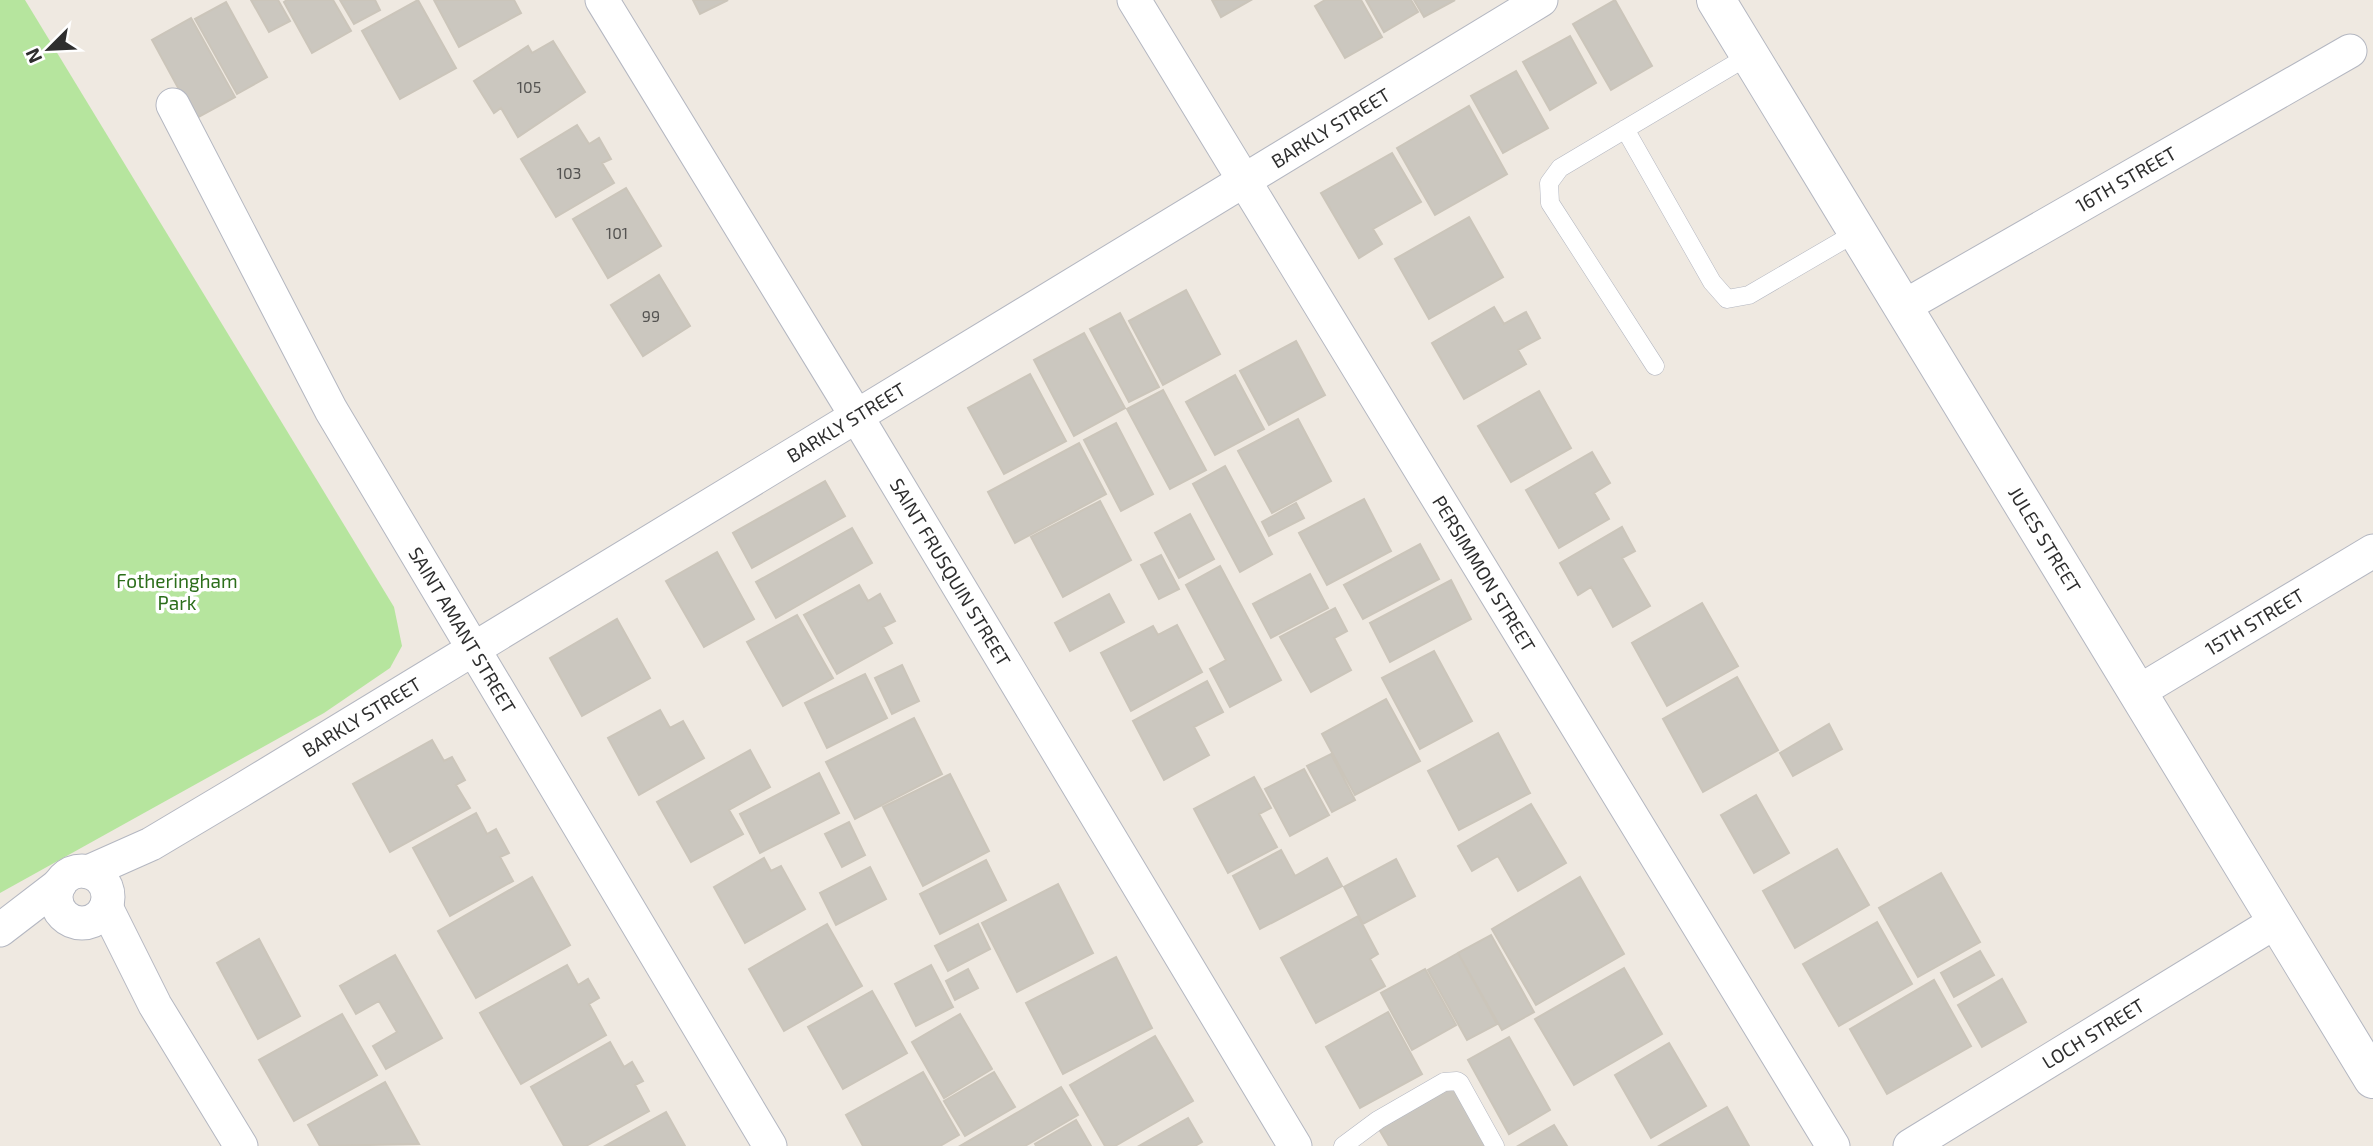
<svg xmlns="http://www.w3.org/2000/svg" width="2373" height="1146" viewBox="0 0 2373 1146" font-family="'Exo 2',sans-serif">
<style>
.green{fill:#b6e59e}
.building{fill:#cbc7bf;stroke:#cbc5ba;stroke-width:2}
.lines{fill:none;stroke-linecap:round;stroke-linejoin:round}
.lane-casing{stroke:#b4b7c1;stroke-width:19}
.street-casing{stroke:#b4b7c1;stroke-width:35}
.secondary-casing{stroke:#b4b7c1;stroke-width:40}
.lane{stroke:#fff;stroke-width:18}
.street{stroke:#fff;stroke-width:33}
.secondary{stroke:#fff;stroke-width:38}
.labels{text-anchor:middle;stroke-width:7;stroke-linejoin:round;paint-order:stroke}
.number-label{font-size:16px;fill:#555452}
.street-label{font-size:19px;fill:#2e2e2e;stroke:#fff}
.park-label{font-size:19px;fill:#2c6e1b;stroke:#fff}
</style>
<rect width="100%" height="100%" fill="#efe9e1"/>
<path class="green" d="M 0,0 L 25,0 L 394,607 L 402,646 L 390,668 L 324,713 L 0,893 Z"/>
<path class="building" d="M 251,0 L 278,0 L 290,21 L 269,32 Z
M 287,0 L 333,0 L 351,31 L 312,53 L 284,2 Z
M 340,0 L 375,0 L 380,10 L 354,24 Z
M 418,0 L 456,68 L 400,99 L 362,31 Z
M 434,0 L 514,0 L 521,13 L 459,47 Z
M 693,0 L 728,0 L 700,14 Z
M 1212,0 L 1251,0 L 1221,17 Z
M 1325,0 L 1361,0 L 1382,37 L 1345,58 L 1315,6 Z
M 1366,0 L 1411,0 L 1418,12 L 1384,32 Z
M 1414,0 L 1455,0 L 1424,17 Z
M 1615,0 L 1652,66 L 1611,90 L 1573,24 Z
M 226,2 L 267,77 L 237,94 L 195,19 Z
M 191,18 L 235,97 L 195,119 L 152,40 Z
M 1570,36 L 1596,83 L 1550,110 L 1523,62 Z
M 553,41 L 585,92 L 518,137 L 501,108 L 494,113 L 474,81 L 528,46 L 532,53 Z
M 1516,71 L 1548,128 L 1503,153 L 1471,96 Z
M 1469,106 L 1507,174 L 1435,215 L 1397,148 Z
M 577,125 L 589,144 L 599,138 L 611,159 L 602,163 L 614,183 L 556,217 L 521,159 Z
M 1392,153 L 1421,202 L 1373,229 L 1382,244 L 1359,258 L 1321,193 Z
M 626,188 L 661,246 L 608,278 L 573,219 Z
M 1469,217 L 1503,277 L 1429,319 L 1395,259 Z
M 659,275 L 690,326 L 643,356 L 611,305 Z
M 1186,290 L 1220,354 L 1163,385 L 1129,321 Z
M 1494,307 L 1504,324 L 1526,312 L 1540,338 L 1518,350 L 1526,364 L 1464,399 L 1432,343 Z
M 1120,313 L 1159,387 L 1129,402 L 1090,329 Z
M 1084,333 L 1125,408 L 1074,436 L 1034,360 Z
M 1296,341 L 1325,395 L 1269,425 L 1240,371 Z
M 1030,374 L 1066,441 L 1004,474 L 968,408 Z
M 1235,375 L 1264,429 L 1215,455 L 1186,402 Z
M 1163,390 L 1206,470 L 1170,489 L 1127,409 Z
M 1539,391 L 1571,448 L 1511,482 L 1478,426 Z
M 1298,419 L 1331,481 L 1272,513 L 1238,451 Z
M 1116,423 L 1153,494 L 1121,511 L 1084,440 Z
M 1079,443 L 1106,494 L 1015,543 L 988,492 Z
M 1592,452 L 1610,483 L 1594,493 L 1609,519 L 1559,548 L 1526,490 Z
M 1225,466 L 1272,554 L 1240,572 L 1193,484 Z
M 825,481 L 845,516 L 752,568 L 733,533 Z
M 1364,499 L 1391,551 L 1327,585 L 1299,533 Z
M 1100,501 L 1131,560 L 1063,597 L 1031,537 Z
M 1296,503 L 1304,518 L 1269,536 L 1262,522 Z
M 1190,514 L 1214,559 L 1179,578 L 1155,533 Z
M 1622,527 L 1635,551 L 1622,558 L 1650,606 L 1613,627 L 1591,587 L 1578,595 L 1560,563 Z
M 852,528 L 872,563 L 776,618 L 756,582 Z
M 1420,544 L 1439,579 L 1363,619 L 1344,585 Z
M 717,552 L 754,619 L 704,647 L 666,581 Z
M 1161,555 L 1179,589 L 1159,599 L 1141,565 Z
M 1220,566 L 1281,680 L 1230,707 L 1210,669 L 1226,660 L 1186,585 Z
M 1310,574 L 1328,608 L 1271,638 L 1253,604 Z
M 1451,580 L 1471,619 L 1390,662 L 1370,623 Z
M 859,585 L 868,601 L 880,594 L 895,621 L 883,627 L 892,643 L 837,674 L 804,615 Z
M 1109,594 L 1124,622 L 1070,651 L 1055,623 Z
M 1702,603 L 1738,666 L 1667,706 L 1632,643 Z
M 1335,608 L 1347,631 L 1334,638 L 1351,670 L 1311,692 L 1280,637 Z
M 797,615 L 833,678 L 783,706 L 747,642 Z
M 617,619 L 650,678 L 582,716 L 550,658 Z
M 1177,625 L 1202,672 L 1131,711 L 1101,653 L 1153,626 L 1158,635 Z
M 1434,651 L 1472,721 L 1420,749 L 1382,678 Z
M 902,665 L 919,701 L 892,714 L 875,678 Z
M 865,674 L 887,718 L 827,748 L 805,703 Z
M 1737,677 L 1778,750 L 1703,792 L 1663,719 Z
M 1207,681 L 1223,712 L 1194,727 L 1209,755 L 1164,780 L 1133,721 Z
M 1386,699 L 1420,761 L 1355,795 L 1322,734 Z
M 660,710 L 670,728 L 683,721 L 704,758 L 639,795 L 608,738 Z
M 914,718 L 942,774 L 855,819 L 826,762 Z
M 1829,724 L 1842,749 L 1793,776 L 1780,753 Z
M 1498,733 L 1530,793 L 1459,830 L 1428,771 Z
M 432,740 L 444,761 L 452,757 L 465,780 L 456,785 L 470,808 L 390,852 L 353,784 Z
M 750,750 L 770,787 L 729,810 L 743,834 L 691,862 L 657,802 Z
M 1331,754 L 1355,800 L 1332,812 L 1307,766 Z
M 1304,769 L 1329,815 L 1290,836 L 1265,789 Z
M 819,773 L 839,813 L 760,853 L 740,814 Z
M 950,774 L 989,851 L 923,886 L 883,807 Z
M 1254,777 L 1271,808 L 1259,814 L 1277,847 L 1228,873 L 1194,809 Z
M 1756,795 L 1789,853 L 1754,873 L 1721,815 Z
M 1531,804 L 1566,863 L 1518,891 L 1498,856 L 1472,871 L 1458,846 Z
M 476,813 L 487,834 L 496,829 L 509,853 L 500,857 L 513,881 L 450,916 L 413,848 Z
M 849,822 L 865,855 L 842,867 L 825,834 Z
M 1837,849 L 1869,905 L 1795,948 L 1763,891 Z
M 1281,850 L 1295,876 L 1327,858 L 1342,886 L 1260,929 L 1233,876 Z
M 764,858 L 771,871 L 781,866 L 805,909 L 745,943 L 714,887 Z
M 1396,859 L 1415,896 L 1363,924 L 1344,887 Z
M 986,860 L 1006,900 L 940,934 L 920,894 Z
M 870,867 L 886,899 L 836,925 L 820,893 Z
M 1941,873 L 1980,942 L 1918,977 L 1879,908 Z
M 532,877 L 570,945 L 476,998 L 438,931 Z
M 1580,877 L 1624,954 L 1536,1005 L 1492,929 Z
M 1058,884 L 1093,953 L 1017,992 L 982,923 Z
M 1358,916 L 1378,954 L 1370,959 L 1385,986 L 1316,1023 L 1281,958 Z
M 1877,922 L 1912,984 L 1839,1026 L 1803,964 Z
M 827,924 L 862,986 L 784,1031 L 749,969 Z
M 978,924 L 990,949 L 948,971 L 935,946 Z
M 1491,935 L 1534,1012 L 1502,1030 L 1458,953 Z
M 259,939 L 300,1016 L 258,1039 L 217,963 Z
M 1980,951 L 1994,975 L 1954,997 L 1941,973 Z
M 1458,953 L 1497,1024 L 1467,1040 L 1428,970 Z
M 395,955 L 442,1038 L 386,1069 L 373,1046 L 397,1032 L 379,1001 L 356,1014 L 340,986 Z
M 1116,957 L 1152,1028 L 1063,1074 L 1026,1003 Z
M 567,965 L 578,985 L 588,979 L 599,998 L 589,1004 L 606,1035 L 521,1084 L 480,1013 Z
M 931,965 L 953,1007 L 916,1026 L 895,984 Z
M 1624,968 L 1662,1034 L 1574,1085 L 1535,1019 Z
M 968,969 L 978,988 L 955,1000 L 946,981 Z
M 1425,969 L 1456,1025 L 1412,1050 L 1381,993 Z
M 2002,979 L 2026,1022 L 1982,1047 L 1958,1005 Z
M 1934,980 L 1971,1046 L 1887,1094 L 1850,1029 Z
M 872,991 L 907,1053 L 843,1089 L 808,1027 Z
M 1388,1012 L 1422,1074 L 1360,1108 L 1326,1047 Z
M 342,1014 L 377,1075 L 294,1121 L 259,1060 Z
M 960,1014 L 992,1069 L 944,1098 L 912,1042 Z
M 1155,1036 L 1193,1101 L 1115,1146 L 1105,1146 L 1070,1085 Z
M 1509,1037 L 1550,1110 L 1509,1134 L 1468,1060 Z
M 610,1042 L 624,1067 L 632,1062 L 643,1081 L 635,1085 L 649,1111 L 586,1146 L 564,1146 L 531,1087 Z
M 1669,1043 L 1706,1106 L 1651,1138 L 1615,1075 Z
M 923,1072 L 959,1135 L 940,1146 L 863,1146 L 846,1115 Z
M 994,1072 L 1015,1107 L 965,1136 L 944,1101 Z
M 385,1082 L 419,1144 L 320,1146 L 308,1125 Z
M 1454,1086 L 1489,1146 L 1389,1146 L 1379,1129 Z
M 1061,1087 L 1078,1115 L 1025,1146 L 960,1146 Z
M 1727,1107 L 1749,1146 L 1659,1146 Z
M 666,1112 L 685,1146 L 605,1146 Z
M 1188,1118 L 1202,1142 L 1195,1146 L 1139,1146 Z
M 1076,1120 L 1091,1146 L 1036,1146 L 1035,1144 Z
M 1554,1125 L 1567,1146 L 1518,1146 Z"/>
<g class="lines">
<defs>
<path id="lane" d="M 1625,129 L 1712,282 L 1727,299 L 1749,295 L 1857,232
M 1655,366 L 1550,203 L 1549,183 L 1560,168 L 1750,55
M 1343,1146 L 1378,1120 L 1444,1082 L 1457,1081 L 1460,1083 L 1495,1146"/>
<g id="street">
<path id="s1" d="M 602,0 L 857,417 L 1295,1146"/>
<path id="s2" d="M 1134,0 L 1833,1146"/>
<path id="s3" d="M 173,105 L 331,410 L 770,1146"/>
<path id="s4" d="M 1903,307 L 2350,51"/>
<path id="s5" d="M 2138,692 L 2373,551"/>
<circle cx="82" cy="897" r="26"/>
<path id="s6" d="M 88,872 L 151,844 L 240,791 L 1541,0"/>
<path d="M 106,907 L 155,1005 L 241,1146"/>
<path d="M 0,930 L 60,884"/>
<path id="s7" d="M 1910,1146 L 2277,921"/>
</g>
<g id="secondary">
<path id="s8" d="M 1716,0 L 2373,1079"/>
</g>
</defs>
<use href="#lane" class="lane-casing"/>
<use href="#street" class="street-casing"/>
<use href="#secondary" class="secondary-casing"/>
<use href="#lane" class="lane"/>
<use href="#street" class="street"/>
<use href="#secondary" class="secondary"/>
</g>
<g class="labels">
<g class="number-label">
<text x="529" y="93">105</text>
<text x="569" y="179">103</text>
<text x="617" y="239">101</text>
<text x="651" y="322">99</text>
</g>
<g class="street-label">
<text dy="7" stroke="none"><textPath href="#s6" startOffset="1449">BARKLY STREET</textPath></text>
<text dy="7" stroke="none"><textPath href="#s4" startOffset="257">16TH STREET</textPath></text>
<text dy="7" stroke="none"><textPath href="#s6" startOffset="882">BARKLY STREET</textPath></text>
<text dy="7" stroke="none"><textPath href="#s8" startOffset="632">JULES STREET</textPath></text>
<text dy="7" stroke="none"><textPath href="#s1" startOffset="670">SAINT FRUSQUIN STREET</textPath></text>
<text dy="7" stroke="none"><textPath href="#s2" startOffset="672">PERSIMMON STREET</textPath></text>
<text dy="7" stroke="none"><textPath href="#s5" startOffset="136">15TH STREET</textPath></text>
<text dy="7" stroke="none"><textPath href="#s3" startOffset="600">SAINT AMANT STREET</textPath></text>
<text dy="7" stroke="none"><textPath href="#s6" startOffset="315">BARKLY STREET</textPath></text>
<text dy="7" stroke="none"><textPath href="#s7" startOffset="215">LOCH STREET</textPath></text>
</g>
<g class="park-label">
<text x="177" y="588">Fotheringham<tspan x="177" dy="22">Park</tspan></text>
</g>
</g>
<g transform="translate(49 49) rotate(246)" stroke="#ffffff" stroke-width="5" paint-order="stroke">
<path d="M0-5L12 26L0 18L-12 26Z" fill="#2e2e2e"/>
<text y="-10" font-size="19" font-weight="bold" text-anchor="middle" fill="#2e2e2e">N</text>
</g>
</svg>
